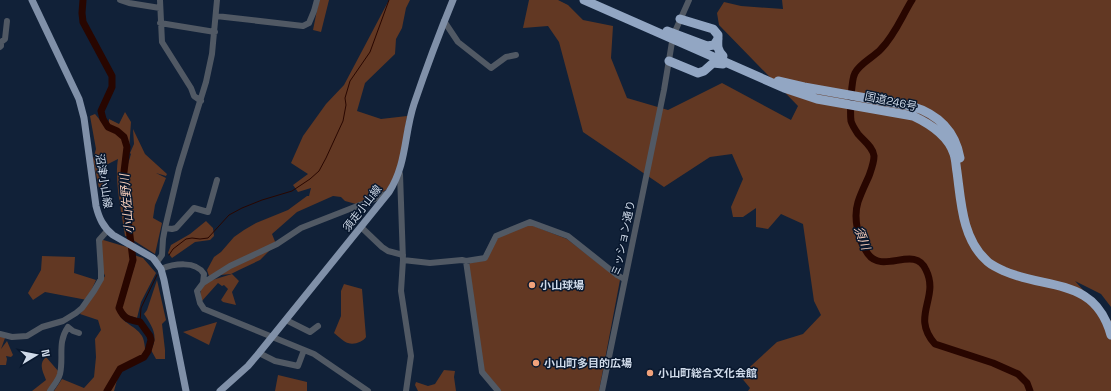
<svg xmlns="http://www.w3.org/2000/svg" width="1111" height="391" viewBox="0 0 1111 391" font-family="'Space Grotesk','Noto Sans JP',sans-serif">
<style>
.green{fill:#623823}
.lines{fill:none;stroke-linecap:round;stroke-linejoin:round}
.stream{stroke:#280600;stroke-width:1}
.river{stroke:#280600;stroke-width:7}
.minor{stroke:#515964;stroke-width:6}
.major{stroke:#8090a8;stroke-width:7}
.highway{stroke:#92a6c3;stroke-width:9}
.poi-dot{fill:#f1a27b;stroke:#08172d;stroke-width:1.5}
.labels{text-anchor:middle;stroke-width:3;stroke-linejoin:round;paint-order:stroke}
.street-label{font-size:11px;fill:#d0dbea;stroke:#08172d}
.poi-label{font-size:11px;font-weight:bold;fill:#d0dbea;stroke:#08172d;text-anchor:start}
.water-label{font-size:12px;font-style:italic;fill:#f7cdb9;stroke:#08172d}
</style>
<rect width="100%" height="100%" fill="#112138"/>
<path class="green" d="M 319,0 L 329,0 L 321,32 L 313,30 Z
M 389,0 L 410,0 L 406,8 L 402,28 L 396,39 L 395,54 L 365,83 L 357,111 L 381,119 L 407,116 L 398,173 L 386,190 L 356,204 L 345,201 L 341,197 L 333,196 L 297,212 L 272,234 L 276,244 L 260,260 L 239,270 L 231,274 L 209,276 L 207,270 L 214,257 L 221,252 L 234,237 L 244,230 L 256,223 L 288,210 L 307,196 L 309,196 L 311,188 L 298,192 L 293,185 L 308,174 L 291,163 L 303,136 L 326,104 L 344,85 Z
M 529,0 L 558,0 L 568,5 L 583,20 L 613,26 L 611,58 L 627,98 L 668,110 L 722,83 L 791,120 L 798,106 L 719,25 L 717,13 L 724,2 L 741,6 L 783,9 L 782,0 L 1111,0 L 1111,307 L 1101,294 L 1075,281 L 1111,321 L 1111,391 L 748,391 L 750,388 L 740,376 L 777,342 L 803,334 L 821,315 L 814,301 L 803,224 L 781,214 L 768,229 L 756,227 L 756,208 L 743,217 L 733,217 L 731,207 L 743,179 L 732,154 L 710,157 L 664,187 L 583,132 L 559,42 L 548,26 L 523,28 Z
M 125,112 L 131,122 L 128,164 L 131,154 L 130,153 L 134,144 L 133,129 L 145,154 L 167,174 L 166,176 L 156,173 L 166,178 L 155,205 L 153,218 L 162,223 L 155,254 L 133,240 L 131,224 L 132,237 L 125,236 C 122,213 114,181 118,159 L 102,167 L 105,186 L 99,188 L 93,160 L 96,149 L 90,116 L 95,114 L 108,130 L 109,119 L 119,124 Z
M 206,221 L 213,228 L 214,236 L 210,240 L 195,242 L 172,258 L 168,253 L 171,245 L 190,234 Z
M 528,225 L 531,225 L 567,239 L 620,280 L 599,391 L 500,391 L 484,372 L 468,266 L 470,263 L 486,260 L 498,237 Z
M 100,239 L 130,248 C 131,252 133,257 133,260 C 133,277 116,295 118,311 C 120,323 138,326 143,338 C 144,341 145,346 145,350 L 139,359 L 120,369 L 114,391 L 54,391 L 62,379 L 84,388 L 94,377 L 96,357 L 95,339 L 101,330 L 98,320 L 80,314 L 105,276 L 101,266 Z
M 134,255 L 143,258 L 156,273 L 141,302 L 137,318 L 124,314 L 120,304 L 135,265 Z
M 42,256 L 75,257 L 74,273 L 96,280 L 87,300 L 45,292 L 33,300 L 28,293 L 41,270 Z
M 232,274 L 239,281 L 232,292 L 236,305 L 223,302 L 221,300 L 228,289 L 224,285 L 222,286 L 218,283 L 201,302 L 200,295 L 202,285 L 209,281 Z
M 157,280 L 166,320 L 162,324 L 165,350 L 165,359 L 156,359 L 151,350 C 159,336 152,326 144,314 L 147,310 Z
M 344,284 L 362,289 L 366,337 C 363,342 354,345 348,343 C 344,342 338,336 334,333 L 341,316 L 341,291 Z
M 217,322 L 209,345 L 183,332 Z
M 0,336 L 5,338 L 1,349 L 7,341 L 13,355 L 11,357 L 6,356 L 7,359 L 6,365 L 0,365 Z
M 46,357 L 59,372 L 50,391 L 32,391 L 46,380 C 43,372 38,364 46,357 Z
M 444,370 L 455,371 L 454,377 L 456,391 L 418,391 L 415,385 L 416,382 L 428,386 L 435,384 Z
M 278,375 L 307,382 L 307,391 L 275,391 Z"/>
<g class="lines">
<path class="stream" d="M 169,255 L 173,249 L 186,239 L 192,238 L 200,239 L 208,238 L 229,215 L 242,208 L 262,200 L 292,191 L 310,179 L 319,171 L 326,158 L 343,121 L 346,105 L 345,98 L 350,81 L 370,52 L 389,0
M 140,322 L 141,308 L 157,275"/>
<path class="river" d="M 83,0 L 82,13 L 83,22 L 112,76 L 112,87 L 101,111 L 103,119 L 108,127 L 117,131 L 124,137 L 127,147 L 123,180 L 133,260 L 119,308 C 124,319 129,320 140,322 L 150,336 L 151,340 L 148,351 L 144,357 L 120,369 L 107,391
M 912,0 C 902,16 895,35 881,49 C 874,57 860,63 855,73 C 851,80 850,113 851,121 C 852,125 856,131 858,134 C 864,141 873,147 874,156 C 874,163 871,170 869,176 C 865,185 861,193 858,202 C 853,218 858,240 868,254 C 883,275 915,244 926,270 C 940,298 910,316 935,344 L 993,363 L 1018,374 L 1027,383 L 1030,391"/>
<path class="minor" d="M 120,0 L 129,3 L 160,8
M 160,0 L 162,42 L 191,88 L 194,96 L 201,101
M 216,16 L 303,26 L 309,23 L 314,11 L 317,0
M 444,21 L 458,42 L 491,68 L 506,57 L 516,55
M 160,23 L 215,32
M 0,47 L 1,46 L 1,42 L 5,39 L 7,21
M 400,174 L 403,260 L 401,291 L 411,356 L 406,391
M 361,227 L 382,247 L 388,251 L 403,255
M 165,228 L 172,229 L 176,228 L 194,208 L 208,212 L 217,180
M 403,260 L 430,263 L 462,260 L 466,261 L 485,258 L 496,236 L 530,222 L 568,236 L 617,275 L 624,279
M 466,261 L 482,372 L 498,391
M 157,262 L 162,255 L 163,239 L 165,228 L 179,169 L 206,82 L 212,54 L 217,0
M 161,269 C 173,264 196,260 204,274 L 203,283 L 197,291 L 200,303 L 204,309 L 314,354 L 368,391
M 203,283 L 230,266 L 277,244 L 301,228 L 365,203 L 388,193
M 286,320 L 310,332 L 318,326
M 0,334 L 12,337 L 27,336 L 42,327 L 63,321 L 76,313 L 82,308 L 94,291 L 101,279 L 101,271 L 99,240 L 107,231
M 259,353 L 275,361 L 298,366 L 304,350
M 50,391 C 53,386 58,381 60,374 C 64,357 57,343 68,327 L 73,331 L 79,333
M 602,391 L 664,90 L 673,36 L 689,0"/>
<path class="major" d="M 32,0 L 79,99 L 84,118 L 96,206 C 99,218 103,227 113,235 L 153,258 L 161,269 L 164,280 L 186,391
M 220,391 L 248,366 L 259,353 L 389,192 C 407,164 404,134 414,104 C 426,69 439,34 453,0"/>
<path class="highway" d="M 584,0 L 784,88 L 817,99 L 913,116 C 930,124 948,135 954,154 C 956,160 956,167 957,172 C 961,201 962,238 986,260 C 990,265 998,268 1004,271 C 1047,290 1095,277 1111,335
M 680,19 L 713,29 L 718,35 C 718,44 716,49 723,56
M 667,31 L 707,46 L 714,45 L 718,39
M 669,61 L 698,73 L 704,71 L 713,63 L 723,64
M 778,81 L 804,87 L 911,106 C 938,114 955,130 960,158"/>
</g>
<g class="poi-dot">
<circle cx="532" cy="285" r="4"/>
<circle cx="536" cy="363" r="4"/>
<circle cx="650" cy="373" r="4"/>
</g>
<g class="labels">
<g class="street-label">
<text transform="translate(891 101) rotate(12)" y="4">国道246号</text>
<text transform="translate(104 181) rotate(81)" y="4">沼津小山線</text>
<text transform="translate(362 208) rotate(-52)" y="4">須走小山線</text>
<text transform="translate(623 238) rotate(-78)" y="4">ミッション通り</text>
</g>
<g class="poi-label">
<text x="540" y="289">小山球場</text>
<text x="544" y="367">小山町多目的広場</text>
<text x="658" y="377">小山町総合文化会館</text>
</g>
<g class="water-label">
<text transform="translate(127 204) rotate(-95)" y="4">小山佐野川</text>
<text transform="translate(862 238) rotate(69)" y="4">須川</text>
</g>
</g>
<g transform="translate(36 355) rotate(80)" stroke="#08172d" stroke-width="3" paint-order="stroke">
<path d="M0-3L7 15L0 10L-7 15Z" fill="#d0dbea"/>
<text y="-6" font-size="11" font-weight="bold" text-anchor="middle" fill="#d0dbea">N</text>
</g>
</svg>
